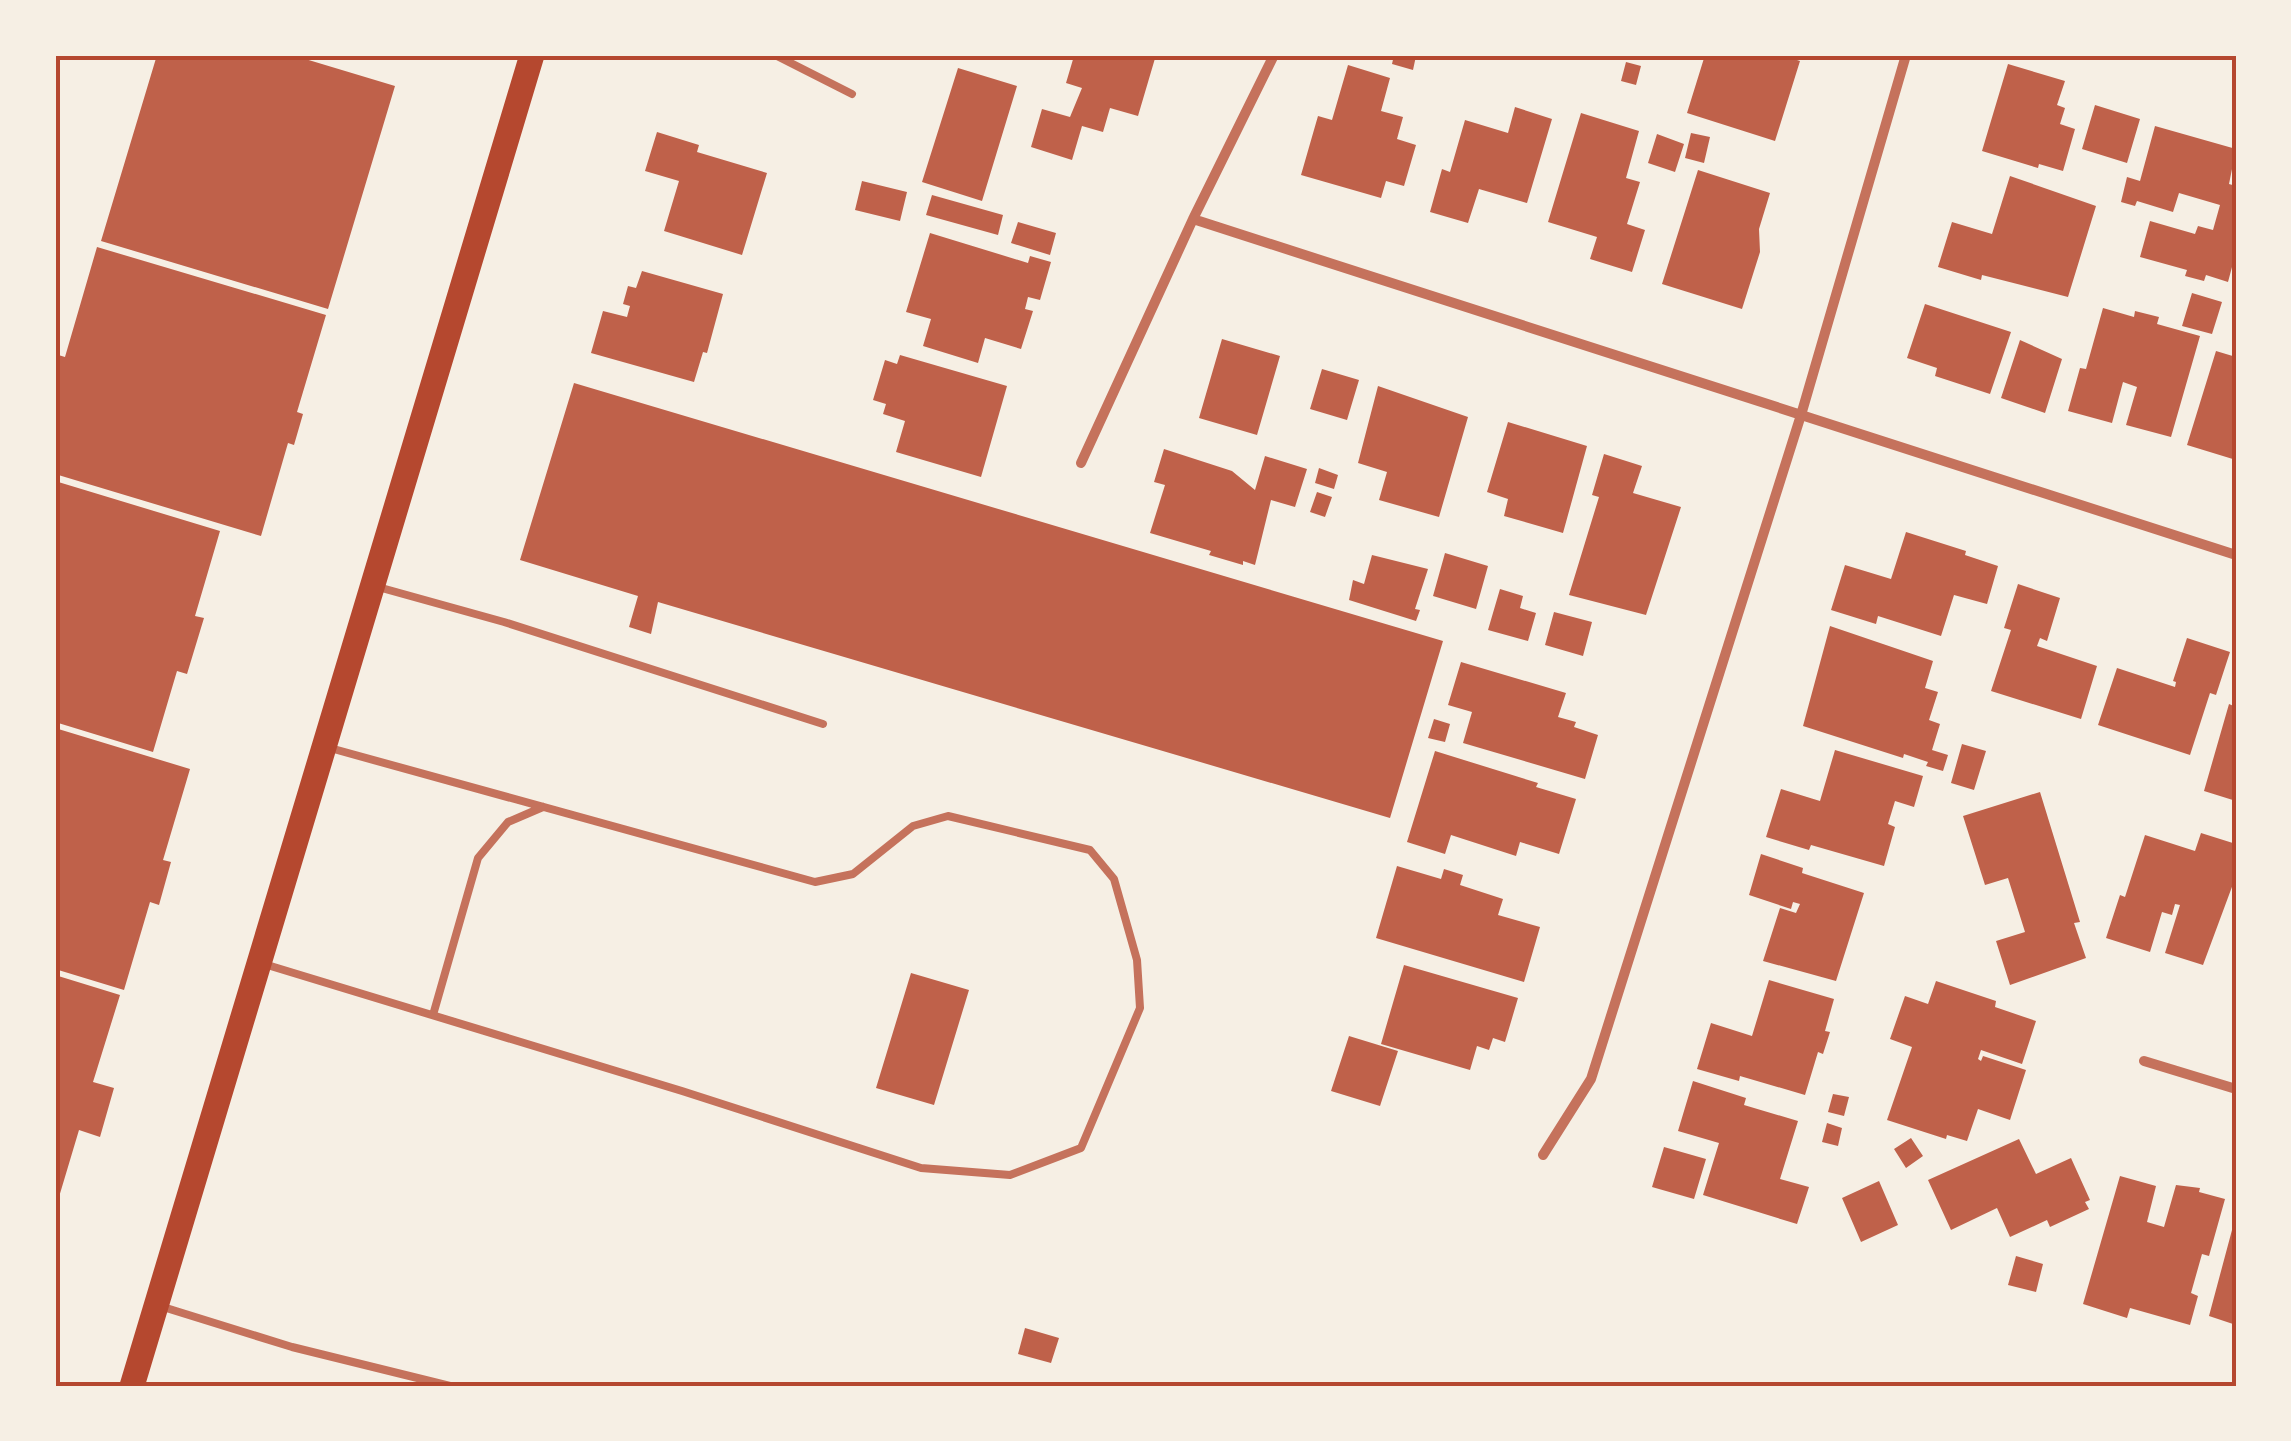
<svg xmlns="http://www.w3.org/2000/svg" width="2291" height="1441" viewBox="0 0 2291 1441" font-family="'Fira Sans',sans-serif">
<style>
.building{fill:#bf614a}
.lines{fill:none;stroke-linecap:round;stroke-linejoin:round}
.service{stroke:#c5725c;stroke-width:8}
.minor{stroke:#c5725c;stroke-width:10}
.primary{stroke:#b5482f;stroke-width:25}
.neatline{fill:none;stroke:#b5482f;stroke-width:4}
</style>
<rect width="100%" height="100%" fill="#f6efe4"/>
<path class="building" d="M 157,55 L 292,55 L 395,86 L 328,309 L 101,241 Z
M 1092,55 L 1156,55 L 1138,116 L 1110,108 L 1103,132 L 1082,126 L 1072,160 L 1031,147 L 1042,109 L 1070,117 L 1082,88 L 1066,83 L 1074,56 L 1090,60 Z
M 1394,55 L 1416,56 L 1413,70 L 1392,64 Z
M 1705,55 L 1736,58 L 1782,55 L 1800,61 L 1775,141 L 1687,113 Z
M 1626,62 L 1641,66 L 1636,85 L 1621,81 Z
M 2008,64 L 2065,81 L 2057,105 L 2065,108 L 2060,124 L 2075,129 L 2063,171 L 2039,164 L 2038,168 L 1982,151 Z
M 1348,65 L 1390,78 L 1381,111 L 1403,117 L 1397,139 L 1416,145 L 1404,186 L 1386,181 L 1381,198 L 1301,175 L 1318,116 L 1332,120 Z
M 958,68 L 1017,86 L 982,201 L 922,182 Z
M 2095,105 L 2140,119 L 2127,163 L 2082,149 Z
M 1515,107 L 1552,119 L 1527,203 L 1479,189 L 1468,223 L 1430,212 L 1442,169 L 1450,172 L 1465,120 L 1508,133 Z
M 1581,113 L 1639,131 L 1626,178 L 1640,182 L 1627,224 L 1645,230 L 1632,272 L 1590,259 L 1597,237 L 1548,222 Z
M 2155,126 L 2236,149 L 2229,184 L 2236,186 L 2236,252 L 2228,282 L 2206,275 L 2204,281 L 2185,276 L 2187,270 L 2140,257 L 2150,221 L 2195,234 L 2198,226 L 2213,230 L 2220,205 L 2179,193 L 2173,212 L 2137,201 L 2135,206 L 2121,202 L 2127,177 L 2140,181 Z
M 657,132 L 699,145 L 697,152 L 767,173 L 742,255 L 664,231 L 679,181 L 645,171 Z
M 1691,133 L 1710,137 L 1704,163 L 1685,158 Z
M 1657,134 L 1684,144 L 1675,172 L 1648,163 Z
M 1698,170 L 1770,193 L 1759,229 L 1760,252 L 1742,309 L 1662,284 Z
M 2010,176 L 2096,206 L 2068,297 L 1982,275 L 1981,280 L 1938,267 L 1952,222 L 1992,234 Z
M 862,181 L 907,192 L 900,221 L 855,210 Z
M 932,195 L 1003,215 L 998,235 L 926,215 Z
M 1018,222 L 1056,233 L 1050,255 L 1011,243 Z
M 930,233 L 1028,263 L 1030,256 L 1051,262 L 1040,300 L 1028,297 L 1025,309 L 1033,311 L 1021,349 L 985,338 L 978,363 L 923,346 L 931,319 L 906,312 Z
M 97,247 L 326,315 L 297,412 L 303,414 L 294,445 L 288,443 L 261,536 L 55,474 L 55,354 L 65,357 Z
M 642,271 L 723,294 L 707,353 L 703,352 L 694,382 L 591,353 L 603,311 L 627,317 L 630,306 L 623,304 L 628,286 L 636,288 Z
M 2192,293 L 2222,302 L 2212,334 L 2182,326 Z
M 1925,304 L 2011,332 L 1990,394 L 1935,376 L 1937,368 L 1907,358 Z
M 2103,308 L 2134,317 L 2135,311 L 2159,317 L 2157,324 L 2200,336 L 2171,437 L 2126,425 L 2137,387 L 2123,382 L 2112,423 L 2068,411 L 2080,368 L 2086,369 Z
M 1222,339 L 1280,356 L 1257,435 L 1199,418 Z
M 2020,340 L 2062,359 L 2045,413 L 2001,398 Z
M 2216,351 L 2236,357 L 2236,460 L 2187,445 Z
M 900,355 L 1007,386 L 981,477 L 896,452 L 905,421 L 883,414 L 886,404 L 873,400 L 885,360 L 897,364 Z
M 1322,369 L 1359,380 L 1347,420 L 1310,409 Z
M 574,383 L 1443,641 L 1390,818 L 658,602 L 651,634 L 629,627 L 638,596 L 520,560 Z
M 1378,386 L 1468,417 L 1439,517 L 1379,500 L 1387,472 L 1358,463 Z
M 1508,422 L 1587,446 L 1563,533 L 1504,516 L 1508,499 L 1487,492 Z
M 1164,449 L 1232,471 L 1255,490 L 1265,456 L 1307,469 L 1295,507 L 1271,500 L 1255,565 L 1243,561 L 1243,565 L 1209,555 L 1211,551 L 1150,533 L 1165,485 L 1154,482 Z
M 1604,454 L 1642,466 L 1633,493 L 1681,507 L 1646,615 L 1569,595 L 1599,497 L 1592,495 Z
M 1319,468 L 1338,475 L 1334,489 L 1315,483 Z
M 55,481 L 220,531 L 195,616 L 204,618 L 187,674 L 177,671 L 153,752 L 55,722 Z
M 1317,492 L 1332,497 L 1325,517 L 1310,512 Z
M 1906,532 L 1966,551 L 1965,555 L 1998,566 L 1987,604 L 1954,595 L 1941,636 L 1878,616 L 1876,624 L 1831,610 L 1845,565 L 1891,579 Z
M 1445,553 L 1488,566 L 1476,609 L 1433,596 Z
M 1372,555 L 1428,569 L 1415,609 L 1420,610 L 1416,621 L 1349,600 L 1353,580 L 1364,584 Z
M 2018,584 L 2060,598 L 2047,641 L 2040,638 L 2037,646 L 2097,666 L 2081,719 L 1991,691 L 2011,630 L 2004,628 Z
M 1500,589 L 1523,596 L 1520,608 L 1536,613 L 1528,641 L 1488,630 Z
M 1554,612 L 1592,622 L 1583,656 L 1545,645 Z
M 1830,626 L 1933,661 L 1925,688 L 1938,692 L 1929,720 L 1940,724 L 1932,750 L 1948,755 L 1943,771 L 1926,766 L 1928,762 L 1904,754 L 1903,758 L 1803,726 Z
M 2187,638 L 2230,652 L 2216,695 L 2210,693 L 2190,755 L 2098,725 L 2117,668 L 2175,687 L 2176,682 L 2173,681 Z
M 1461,662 L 1566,693 L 1558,717 L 1576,722 L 1574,727 L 1598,735 L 1585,779 L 1463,743 L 1472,712 L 1448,705 Z
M 2229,704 L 2236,707 L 2236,801 L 2204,791 Z
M 1434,719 L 1450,724 L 1445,742 L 1428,738 Z
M 55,728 L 190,769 L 163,860 L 171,862 L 159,905 L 150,902 L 124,990 L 55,969 Z
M 1962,744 L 1986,751 L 1974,790 L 1951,783 Z
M 1835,750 L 1923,776 L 1914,807 L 1895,801 L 1888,824 L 1895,827 L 1884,866 L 1811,845 L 1809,850 L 1766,837 L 1781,789 L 1820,801 Z
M 1435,751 L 1538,783 L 1536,787 L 1576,799 L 1559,854 L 1520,842 L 1516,856 L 1451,835 L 1445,854 L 1407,842 Z
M 2040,792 L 2080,922 L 2074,923 L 2086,958 L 2010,985 L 1996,941 L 2025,932 L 2008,878 L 1985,885 L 1963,816 Z
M 2201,833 L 2236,844 L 2236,876 L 2203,965 L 2165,953 L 2180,905 L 2175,904 L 2172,915 L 2162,912 L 2150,952 L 2106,938 L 2120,895 L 2125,897 L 2145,835 L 2195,851 Z
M 1761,854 L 1803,868 L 1802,873 L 1864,893 L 1836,981 L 1763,961 L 1780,908 L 1796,913 L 1800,904 L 1793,902 L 1791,909 L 1749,895 Z
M 1397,866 L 1441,879 L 1444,869 L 1463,875 L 1460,885 L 1503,899 L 1498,915 L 1540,927 L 1524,982 L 1376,938 Z
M 1404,965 L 1518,998 L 1505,1042 L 1493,1038 L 1489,1050 L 1477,1046 L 1470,1070 L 1381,1044 Z
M 911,973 L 969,990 L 934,1105 L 876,1088 Z
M 55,975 L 120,995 L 93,1082 L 114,1088 L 100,1137 L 79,1130 L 56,1207 Z
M 1769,980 L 1834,999 L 1825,1031 L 1830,1032 L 1823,1054 L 1818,1052 L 1805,1095 L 1740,1076 L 1739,1081 L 1697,1069 L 1711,1023 L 1752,1036 Z
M 1936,981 L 1996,1001 L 1995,1007 L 2036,1021 L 2022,1064 L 1981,1050 L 1978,1059 L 1981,1061 L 1983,1056 L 2026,1070 L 2010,1120 L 1978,1109 L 1967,1141 L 1947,1135 L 1946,1139 L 1887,1120 L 1912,1047 L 1890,1039 L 1905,996 L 1928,1004 Z
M 1349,1036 L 1398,1051 L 1380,1106 L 1331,1091 Z
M 1693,1081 L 1746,1098 L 1744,1105 L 1798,1121 L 1780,1179 L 1809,1187 L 1797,1224 L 1703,1195 L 1719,1143 L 1678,1131 Z
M 1833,1094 L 1849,1097 L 1844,1116 L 1828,1112 Z
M 1827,1123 L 1842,1128 L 1838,1146 L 1822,1142 Z
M 1911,1138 L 1923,1156 L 1906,1168 L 1894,1149 Z
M 2019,1139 L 2036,1174 L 2071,1158 L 2090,1200 L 2085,1202 L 2089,1209 L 2050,1227 L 2047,1220 L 2010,1237 L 1997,1208 L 1951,1230 L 1928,1180 Z
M 1664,1147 L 1706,1159 L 1694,1199 L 1652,1187 Z
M 2120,1176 L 2156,1186 L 2147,1222 L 2164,1227 L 2176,1185 L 2200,1188 L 2199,1192 L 2225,1199 L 2209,1256 L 2202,1254 L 2191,1293 L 2198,1296 L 2190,1325 L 2130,1308 L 2127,1318 L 2083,1304 Z
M 1879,1181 L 1898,1225 L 1861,1242 L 1842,1198 Z
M 2232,1230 L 2236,1232 L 2236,1325 L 2209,1316 Z
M 2016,1256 L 2043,1264 L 2036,1292 L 2008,1285 Z
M 1025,1328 L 1059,1338 L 1051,1363 L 1018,1354 Z"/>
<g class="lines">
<path class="service" d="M 775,55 L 852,94
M 378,587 L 504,622 L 823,724
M 264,964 L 682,1091 L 921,1168 L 1010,1175 L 1081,1148 L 1140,1008 L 1137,960 L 1114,879 L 1090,850 L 948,816 L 913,826 L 853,874 L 815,882 L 330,748
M 433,1015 L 478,858 L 508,822 L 543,807
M 163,1307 L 292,1347 L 450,1386"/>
<path class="minor" d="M 1193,219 L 2236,555
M 1081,463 L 1193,219 L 1274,55
M 2144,1061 L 2236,1089
M 1543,1155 L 1591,1079 L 1801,415 L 1906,55"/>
<path class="primary" d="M 132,1386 L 532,55"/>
</g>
<rect width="2291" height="1441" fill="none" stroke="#f6efe4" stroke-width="115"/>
<rect x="58" y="58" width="2176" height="1326" class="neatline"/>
</svg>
